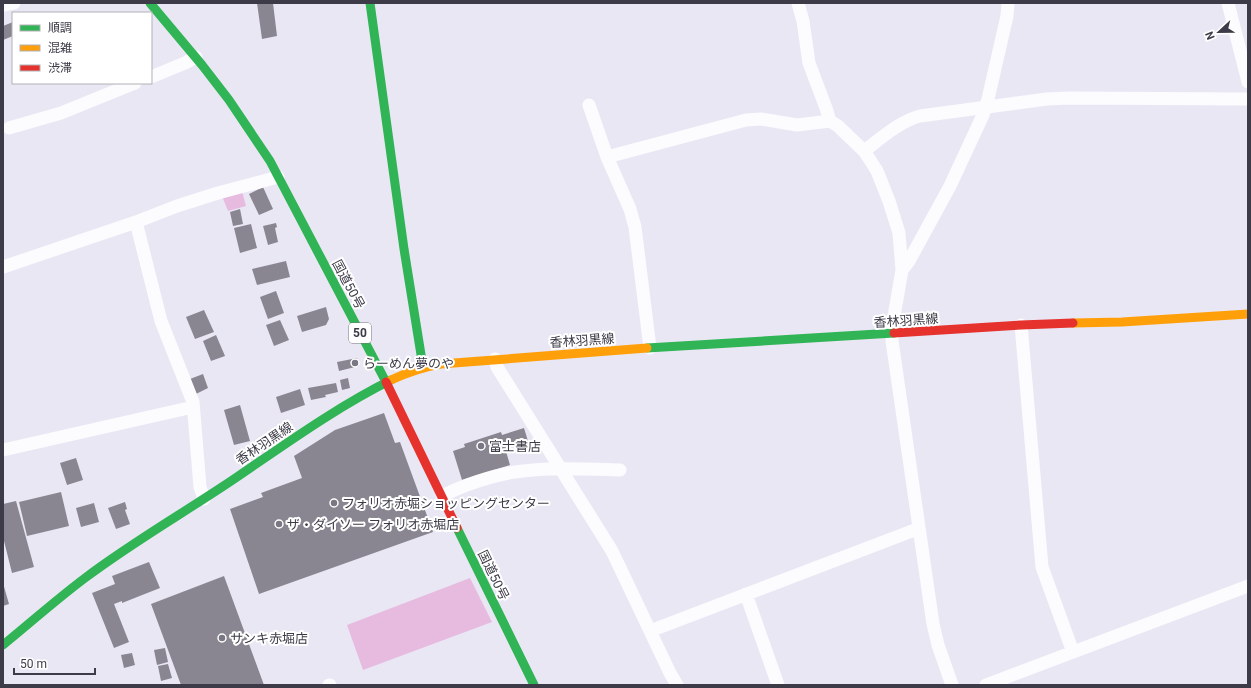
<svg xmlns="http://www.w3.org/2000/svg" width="1251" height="688" viewBox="0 0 1251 688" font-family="Roboto,'Noto Sans JP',sans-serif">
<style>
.green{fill:#e6bbdf}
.building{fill:#8a8691}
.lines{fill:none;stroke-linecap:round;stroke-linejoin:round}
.street{stroke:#fcfbfe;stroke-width:13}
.fast{stroke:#30b455;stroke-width:9}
.slow{stroke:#ff9f0a;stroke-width:9}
.jam{stroke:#e5322d;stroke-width:9}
.poi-dot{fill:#7a7784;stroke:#fff;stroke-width:1.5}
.labels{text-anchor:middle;stroke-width:4;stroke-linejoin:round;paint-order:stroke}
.shield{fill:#fff;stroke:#77767e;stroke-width:1}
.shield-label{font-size:12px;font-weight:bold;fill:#3d3b47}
.street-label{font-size:13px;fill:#3d3b47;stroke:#fff}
.poi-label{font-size:13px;fill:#3d3b47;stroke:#fff;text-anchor:start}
</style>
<rect width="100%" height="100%" fill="#eae7f5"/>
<path class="green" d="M 242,191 L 246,206 L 228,211 L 222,196 Z
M 470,578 L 492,622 L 363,670 L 347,625 Z"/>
<path class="building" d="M 257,3 L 273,3 L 277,36 L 262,39 Z
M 13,22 L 13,36 L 3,40 L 3,26 Z
M 263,187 L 273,209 L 259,215 L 249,194 Z
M 240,209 L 243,224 L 233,226 L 230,212 Z
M 276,223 L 277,227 L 275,228 L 278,242 L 268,245 L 263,226 Z
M 251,224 L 257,248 L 240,253 L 234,228 Z
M 286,261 L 290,277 L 257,285 L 252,269 Z
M 276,291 L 284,313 L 268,319 L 260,297 Z
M 326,307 L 329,319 L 326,325 L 302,332 L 297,316 Z
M 204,310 L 214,332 L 195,339 L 186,317 Z
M 280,320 L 289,340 L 274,346 L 266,325 Z
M 216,335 L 225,356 L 211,361 L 203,341 Z
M 357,358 L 359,366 L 339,371 L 337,362 Z
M 203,374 L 208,388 L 196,394 L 190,379 Z
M 348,378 L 350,388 L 342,390 L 340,380 Z
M 336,383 L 338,392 L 325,395 L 326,397 L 311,400 L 308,388 Z
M 300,389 L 305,405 L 281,413 L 276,397 Z
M 240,405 L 250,441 L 234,445 L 224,410 Z
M 384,413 L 395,443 L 400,442 L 433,532 L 259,594 L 230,509 L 263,497 L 261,493 L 302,478 L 294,456 L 335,430 Z
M 524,428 L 528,441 L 505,448 L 510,465 L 462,480 L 453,451 L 465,447 L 464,444 L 501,432 L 502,435 Z
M 76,458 L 83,480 L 67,485 L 60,463 Z
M 61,492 L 69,526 L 27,536 L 19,502 Z
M 16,501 L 34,567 L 12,573 L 3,537 L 3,504 Z
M 125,502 L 127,509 L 125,510 L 130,524 L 116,529 L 108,508 Z
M 94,503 L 99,522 L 81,527 L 76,508 Z
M 149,562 L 160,588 L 122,603 L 122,601 L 114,604 L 129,642 L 114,648 L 92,593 L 115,584 L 112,576 Z
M 224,576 L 264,685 L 181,685 L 151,604 Z
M 3,583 L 9,604 L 3,606 Z
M 165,648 L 168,662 L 157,665 L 154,650 Z
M 132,653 L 135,665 L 124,668 L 121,655 Z
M 168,664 L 172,678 L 161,681 L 158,666 Z"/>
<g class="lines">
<path class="street" d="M 798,3 L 803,21 L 809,63 L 826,108 L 830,121
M 1228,3 L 1248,82
M 3,5 L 14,3
M 151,77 L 185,63 L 196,57
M 589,105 L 607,157 L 630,209 L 635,227 L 650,348
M 9,128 L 61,113 L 135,83
M 864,151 C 880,139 900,121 920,116 L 1047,99 L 1069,98 L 1248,99
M 607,157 L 746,120 L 761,119 L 797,125 L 830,121 L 838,126 L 864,151 L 870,160 L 877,171 L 889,201 L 899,233 L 902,270 L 893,322 L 892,341 L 933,624 L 938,645 L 952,685
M 136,222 L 161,321 L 193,402 L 200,487 L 204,499
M 3,267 L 136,222 L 177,206 L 218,193 L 278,177
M 902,270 L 909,261 L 950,186 L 983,115 L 988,99 L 1007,16 L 1008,3
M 1021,325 L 1042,567 L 1073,652
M 495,359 L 497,367 L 612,551 L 670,673 L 677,685
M 3,450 L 193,407
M 442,496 C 461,486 493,475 515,472 C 549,467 585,469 620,470
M 746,594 L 778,685
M 650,631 L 912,531 L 919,530
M 329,685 L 330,685
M 986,685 L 1248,586"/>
<path class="fast" d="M 150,3 L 202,65 L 229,100 L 270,161 L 386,382
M 370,3 L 404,249 L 423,367
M 647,348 L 894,333
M 457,528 L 534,685
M 3,645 C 30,623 57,599 85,578 C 134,541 187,511 237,477 C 287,443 337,407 391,380"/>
<path class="slow" d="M 1073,323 L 1122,322 L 1248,314
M 391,380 C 408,372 423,367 441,364 L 647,348"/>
<path class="jam" d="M 894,333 L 1021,325 L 1073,323
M 386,382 L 457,528"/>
</g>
<g class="poi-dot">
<circle cx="355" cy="363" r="4"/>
<circle cx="481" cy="446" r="4"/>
<circle cx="334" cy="503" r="4"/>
<circle cx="279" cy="524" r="4"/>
<circle cx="222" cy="638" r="4"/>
</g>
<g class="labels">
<rect class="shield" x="349" y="323" width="22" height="20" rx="3"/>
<g class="shield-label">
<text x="360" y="337">50</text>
</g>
<g class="street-label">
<text transform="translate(349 284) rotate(62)" y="5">国道50号</text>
<text transform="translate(906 320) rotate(-4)" y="5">香林羽黒線</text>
<text transform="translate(582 340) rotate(-4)" y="5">香林羽黒線</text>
<text transform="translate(264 443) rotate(-34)" y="5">香林羽黒線</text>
<text transform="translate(494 575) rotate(64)" y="5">国道50号</text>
</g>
<g class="poi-label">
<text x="363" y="368">らーめん夢のや</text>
<text x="489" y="451">富士書店</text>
<text x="342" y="508">フォリオ赤堀ショッピングセンター</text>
<text x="287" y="529">ザ・ダイソー フォリオ赤堀店</text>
<text x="230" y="643">サンキ赤堀店</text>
</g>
</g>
<rect width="1251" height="688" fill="none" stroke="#3d3b47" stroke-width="8"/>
<rect x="12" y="12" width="140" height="72" fill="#ffffff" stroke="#b1b1b5"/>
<rect x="20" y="25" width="20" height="6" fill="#30b455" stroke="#b1b1b5"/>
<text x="48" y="32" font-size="12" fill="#3d3b47">順調</text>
<rect x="20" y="45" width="20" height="6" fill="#ff9f0a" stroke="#b1b1b5"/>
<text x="48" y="52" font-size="12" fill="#3d3b47">混雑</text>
<rect x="20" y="65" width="20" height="6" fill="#e5322d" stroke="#b1b1b5"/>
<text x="48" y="72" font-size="12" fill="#3d3b47">渋滞</text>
<g transform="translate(1219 32) rotate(248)" stroke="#ffffff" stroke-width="3" paint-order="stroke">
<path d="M0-3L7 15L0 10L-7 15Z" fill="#3d3b47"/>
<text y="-6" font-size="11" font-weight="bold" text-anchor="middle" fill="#3d3b47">N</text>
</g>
<path d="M14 668v6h81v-6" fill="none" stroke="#3d3b47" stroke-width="2"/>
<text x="20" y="668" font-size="12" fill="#3d3b47" stroke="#ffffff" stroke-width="3" paint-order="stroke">50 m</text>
</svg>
